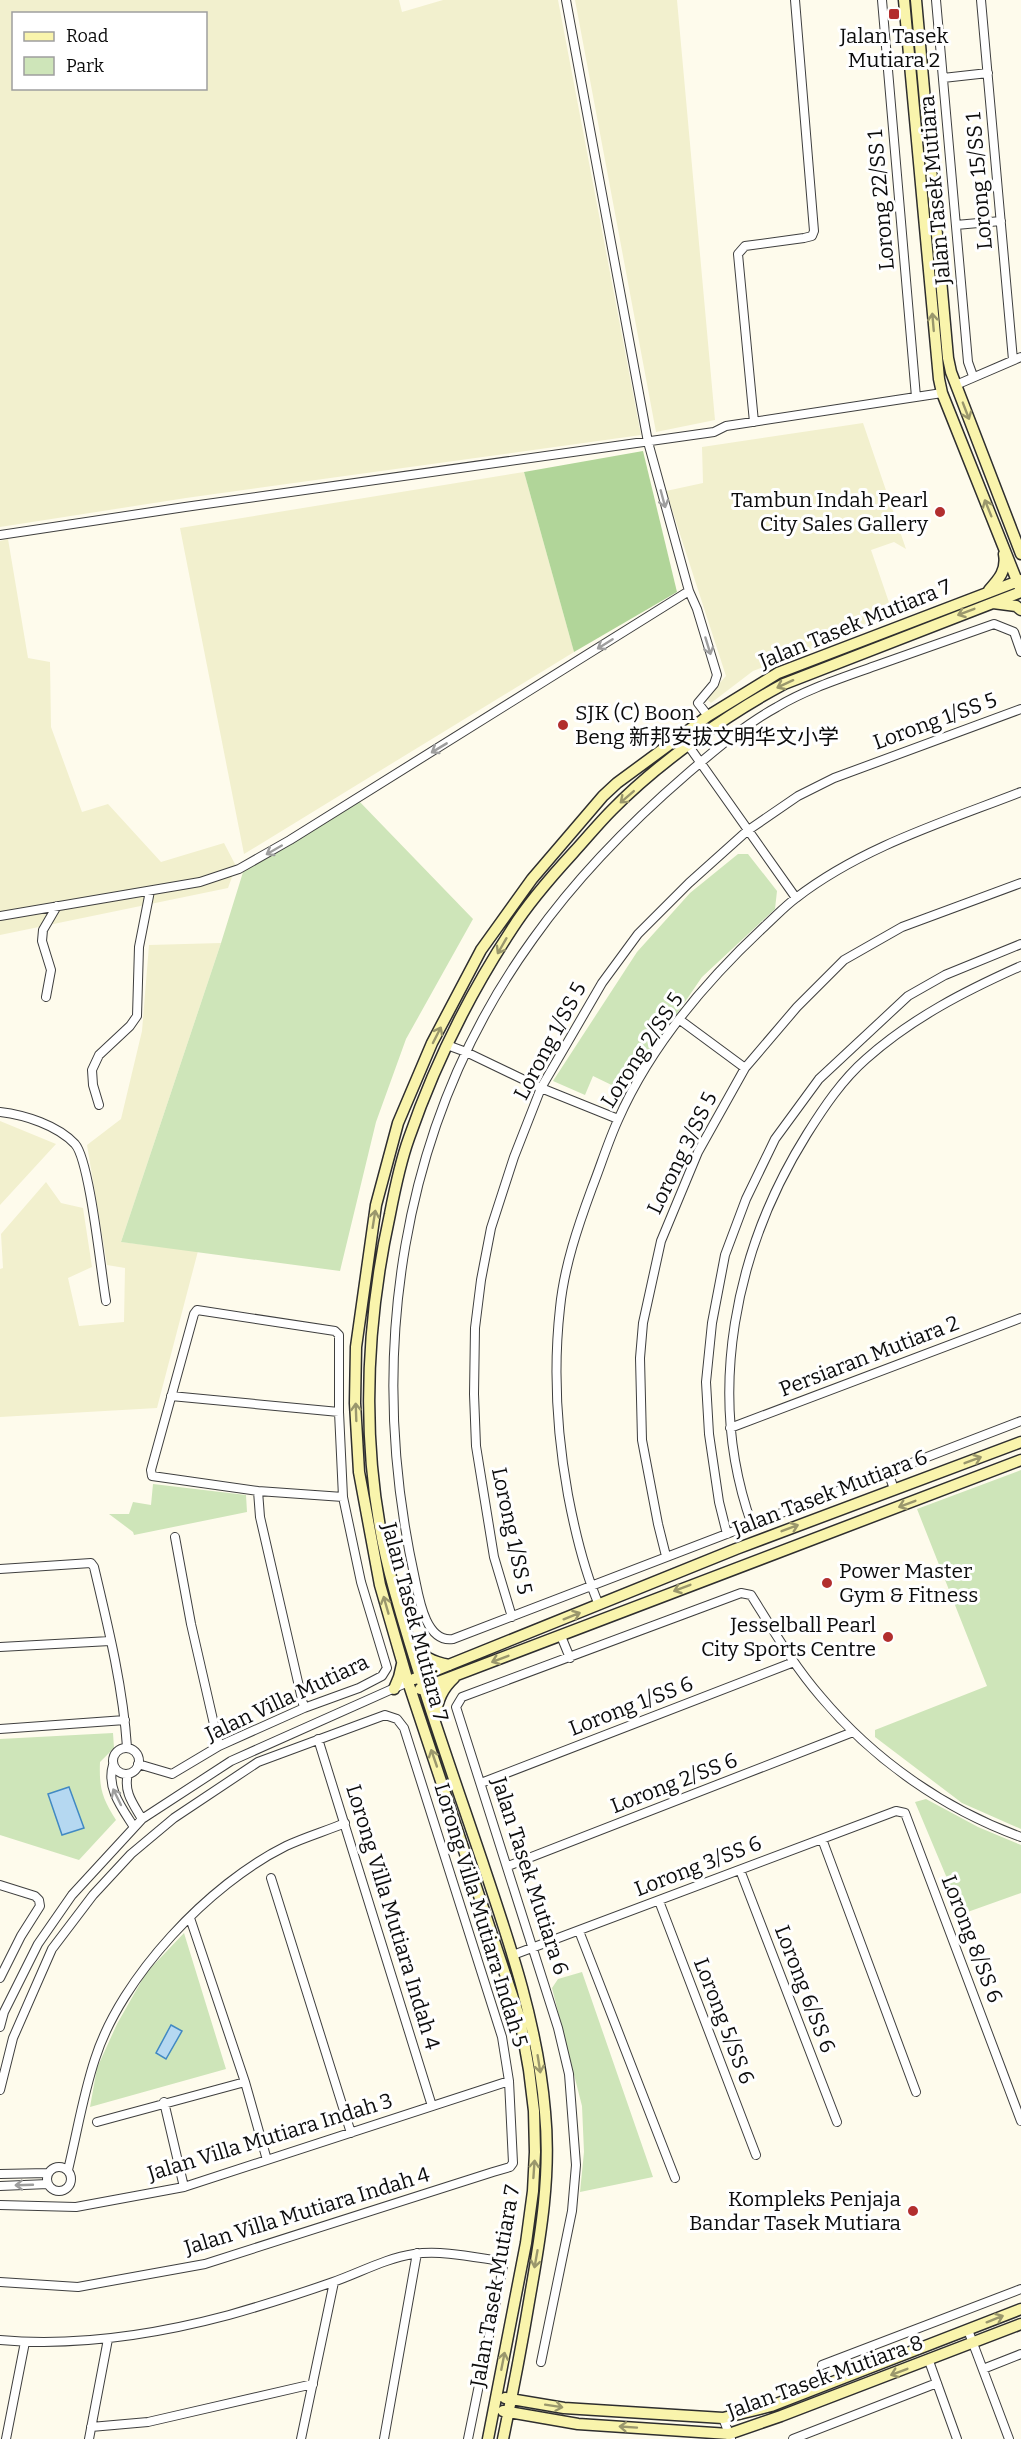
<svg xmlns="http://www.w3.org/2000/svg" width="1021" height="2439" viewBox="0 0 1021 2439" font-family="Bitter,'Noto Sans SC',serif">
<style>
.farmland{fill:#f2f0ce;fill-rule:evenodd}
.green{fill:#cee5b9}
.forest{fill:#b1d599}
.water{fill:#b5d8f1;stroke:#4189c3;stroke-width:1.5}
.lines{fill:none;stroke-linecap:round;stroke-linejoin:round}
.street-casing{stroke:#3f3f3f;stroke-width:10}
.secondary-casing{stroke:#2e2e2e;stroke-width:13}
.street{stroke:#fff;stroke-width:8}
.secondary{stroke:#f9f4ac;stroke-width:10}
.oneway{stroke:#9a976c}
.oneway2{stroke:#9e9e9e}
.poi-dot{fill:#b22e2e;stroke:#fff;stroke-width:2}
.labels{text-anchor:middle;stroke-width:6;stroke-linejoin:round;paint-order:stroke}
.poi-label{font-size:21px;fill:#0c0c0c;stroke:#fff;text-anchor:end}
.street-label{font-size:21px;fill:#0c0c0c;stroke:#fff}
</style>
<rect width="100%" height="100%" fill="#fefbec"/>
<path class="farmland" d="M 0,0 L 399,0 L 402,12 L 443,0 L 558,0 L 641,435 L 186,498 L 0,527 ZM 14,14 L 206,14 L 206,88 L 14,88 Z
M 575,0 L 677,0 L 715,420 L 656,432 Z
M 863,423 L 906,549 L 894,542 L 871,550 L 894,617 L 753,671 L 711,703 L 706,698 L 726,676 L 666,491 L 703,483 L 702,447 Z
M 524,472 L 574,652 L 244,854 L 180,528 Z
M 8,539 L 28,658 L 50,662 L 51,727 L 82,812 L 108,804 L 161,862 L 224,843 L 236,866 L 228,888 L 0,935 L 0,541 Z
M 221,943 L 121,1242 L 198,1251 L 157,1408 L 0,1417 L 0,1269 L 3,1268 L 1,1234 L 46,1182 L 61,1203 L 83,1208 L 92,1267 L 68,1278 L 79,1326 L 124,1322 L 125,1268 L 107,1265 L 87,1145 L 121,1119 L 142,1031 L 149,945 Z
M 0,1121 L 56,1144 L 0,1205 Z"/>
<path class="green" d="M 357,799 L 473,919 L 406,1039 L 376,1122 L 340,1271 L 121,1242 L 221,943 L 244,869 Z
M 738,854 L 748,854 L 777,891 L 775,909 L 702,977 L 624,1091 L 593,1076 L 585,1095 L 553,1081 L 637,952 L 690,893 Z
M 1021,1470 L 1021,1829 L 962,1803 L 875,1737 L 875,1730 L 987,1686 L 917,1509 Z
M 153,1484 L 246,1495 L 247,1512 L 134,1535 L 133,1532 L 109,1514 L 129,1514 L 133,1502 L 151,1505 Z
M 113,1733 L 114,1748 L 100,1762 C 99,1788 102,1798 116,1820 L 79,1860 L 0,1835 L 0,1739 Z
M 926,1799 L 978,1827 L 1021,1845 L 1021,1893 L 962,1914 L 915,1802 Z
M 184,1933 L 226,2069 L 90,2107 L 97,2068 L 117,2024 L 146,1973 Z
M 582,1972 L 653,2177 L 580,2192 L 584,2152 L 582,2106 L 552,1988 L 558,1979 Z"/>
<path class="forest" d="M 643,451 L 677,592 L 574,652 L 524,472 Z"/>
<path class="water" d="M 69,1787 L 84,1828 L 62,1835 L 48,1794 Z
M 171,2025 L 182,2031 L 166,2059 L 156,2053 Z"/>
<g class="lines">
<defs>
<path id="street" d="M 882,0 L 916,397
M 936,0 L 968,362 L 973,376
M 981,0 L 1013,360
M 943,78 L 988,73
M 956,225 L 1001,221
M 956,385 L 1021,357
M 754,422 L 738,254 L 745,246 L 804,238 L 812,236 L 814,231 L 795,0
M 0,535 L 185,507 L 714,432 L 726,426 L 942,393
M 689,591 L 697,609 L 717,675 L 714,684 L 698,703 L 708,716
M 1021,652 L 1014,632 L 994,624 C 954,638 915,652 875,666 C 842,678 807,689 777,707 C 744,725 715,750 687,774 C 629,824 577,877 533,939 C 399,1124 366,1358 415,1579 C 419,1599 426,1643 453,1639 L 1021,1421
M 688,745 L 796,898
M 0,916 L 200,882 L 239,869 L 290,840 L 689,591 L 648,442 L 566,0
M 46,997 L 51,970 L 42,941 L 43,930 L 57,906
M 680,1020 L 745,1068
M 447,1045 L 466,1052 L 541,1088 L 618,1119
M 99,1105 L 93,1085 L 92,1070 L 99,1055 L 130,1026 L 137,1016 L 139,947 L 150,891
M 0,1112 C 25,1115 57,1125 75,1144 C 90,1161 101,1273 106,1301
M 171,1396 L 339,1412
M 730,1428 L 1021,1318
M 888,1472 L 894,1489
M 258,1491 L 260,1517 L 304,1708
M 752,1525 C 705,1394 735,1249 807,1134 C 824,1107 842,1080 866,1059 C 912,1018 965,991 1021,966
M 727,1534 L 719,1502 L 709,1434 L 706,1382 L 712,1323 L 725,1255 L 746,1199 L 775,1139 L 819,1079 L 908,996 L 945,975 L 1021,944
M 175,1537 L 191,1624 L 219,1746
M 666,1556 L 658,1524 L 642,1440 L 640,1358 L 643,1323 L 661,1241 L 698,1152 L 745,1068 L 797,1007 L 844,960 L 902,927 L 1021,883
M 0,1569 L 91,1563 L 94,1567 C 108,1626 123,1687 127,1747
M 599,1605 C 584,1570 575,1532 568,1495 C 557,1434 553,1370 560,1308 C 564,1267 578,1226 592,1188 C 601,1165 608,1142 618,1120 C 650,1047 707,980 765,926 C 775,917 785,906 796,898 C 862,847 944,822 1021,792
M 512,1617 L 494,1557 L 476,1446 L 474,1394 L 475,1328 L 481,1280 L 491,1228 L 514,1157 L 541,1088 L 602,983 L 638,934 L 689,883 L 747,831 L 798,796 L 834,778 L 1021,709
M 561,1636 L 570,1658
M 0,1647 L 110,1641
M 0,1729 L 125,1720
M 318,1739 L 432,2106
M113 1761a13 13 0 1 1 26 0a13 13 0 1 1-26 0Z
M 138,1764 L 172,1774 L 219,1746 L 304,1708 L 359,1688 L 382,1676 L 387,1668 L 361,1582 L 343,1497 L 339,1412 L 339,1335 L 335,1331 L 197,1310 L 194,1314 L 151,1470 L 152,1476 L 258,1491 L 343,1497
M 113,1765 C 106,1788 122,1808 134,1827
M 128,1774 C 123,1792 134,1805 142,1819
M 481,1783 L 794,1662
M 822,1839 L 916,2092
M 508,1866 L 853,1732
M 740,1870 L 837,2122
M 271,1878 L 351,2133
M 0,1885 L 35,1896 L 39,1900 L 40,1906 L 21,1936 L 0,1978
M 659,1901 L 756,2155
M 190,1918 L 245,2082 L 267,2160
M 579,1931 L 675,2178
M 513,1955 L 896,1811 L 905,1813 L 1021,2121
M 0,2027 L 4,2012 L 38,1944 L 72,1895 L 142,1819 L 231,1761 L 408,1682
M 0,2090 L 13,2038 L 52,1949 L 93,1895 L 131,1854 L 174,1818 L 258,1762 L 385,1715 L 397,1719 L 404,1728 L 502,2037 L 509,2081 L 513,2163 L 510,2167 L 493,2172 L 205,2264 L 78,2287 L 0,2282
M 164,2102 L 184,2187
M 97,2122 L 245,2082
M47 2179a12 12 0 1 1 24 0a12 12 0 1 1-24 0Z
M 68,2170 C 77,2133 83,2095 95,2059 C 121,1977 209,1884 286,1846 C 305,1837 326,1831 345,1823
M 0,2174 L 48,2173
M 0,2186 L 48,2184
M 0,2205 L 76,2207 L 184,2187 L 509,2081
M 968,2330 L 1009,2439
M 0,2340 C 78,2347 154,2335 229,2315 C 264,2305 299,2294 333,2282 C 359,2273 386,2258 414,2254 C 441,2250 473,2257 500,2261 L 503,2266 L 502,2272 L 468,2439
M 840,2359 L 845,2376
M 929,2361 L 957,2439
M 541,2362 L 572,2211 L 576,2165 L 569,2074 L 558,2028 L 456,1707 L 462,1697 L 741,1593 L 751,1595 C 773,1630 794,1666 821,1697 C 874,1760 944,1809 1021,1837
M 822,2365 L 1021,2289
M 983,2369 L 1021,2354
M 723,2418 L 731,2439
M 91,2427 L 148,2422 L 313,2384
M 6,2439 L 25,2342
M 89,2439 L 108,2339
M 301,2439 L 334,2282
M 384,2439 L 417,2253
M 793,2439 L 937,2383"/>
<path id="secondary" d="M 904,0 L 939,379 L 942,393 L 1019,586
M 916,0 L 948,358 L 951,372 L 1021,554
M 989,590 C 999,579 1007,570 1004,554
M 993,603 L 1016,606 L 1021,610
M 413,1643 C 422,1657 433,1662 449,1665
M 414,1679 L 736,1549 L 1021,1442
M 394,1689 L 399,1677 L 402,1664
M 420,1689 L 1021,1460
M 435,1716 C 438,1700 442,1689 454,1678
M 505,2398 L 564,2408 L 723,2418 L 771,2406 L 1021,2309
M 503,2411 L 578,2424 L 729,2434 L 781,2416 L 1021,2324
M 488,2439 L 526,2243 L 533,2191 L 535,2152 L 534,2111 L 529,2070 L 520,2019 L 408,1682 L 380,1585 L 359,1472 L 355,1403 L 356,1347 L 376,1205 L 398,1123 L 432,1043 L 481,950 L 532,879 L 603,796 L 617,783 L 708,716 L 778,673 L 1021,580
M 503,2439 C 513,2391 522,2344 530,2296 C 541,2234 551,2174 545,2112 C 538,2027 511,1947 484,1867 C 453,1775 420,1683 394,1589 C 360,1467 363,1337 390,1214 C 395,1188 400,1163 409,1138 C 434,1066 470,993 512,929 C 529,902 551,877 573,853 C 586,839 598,824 612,810 C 658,763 726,715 784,684 L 1021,592"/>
</defs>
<use href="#street" class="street-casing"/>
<use href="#secondary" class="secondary-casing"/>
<use href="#street" class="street"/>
<use href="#secondary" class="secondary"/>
</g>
<defs><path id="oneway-shaft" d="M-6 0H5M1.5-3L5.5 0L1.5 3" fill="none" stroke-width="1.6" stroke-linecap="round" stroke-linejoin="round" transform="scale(1.5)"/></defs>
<g class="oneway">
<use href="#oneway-shaft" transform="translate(933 322) rotate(-95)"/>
<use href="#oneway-shaft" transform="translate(966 411) rotate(69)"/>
<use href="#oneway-shaft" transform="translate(988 508) rotate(-112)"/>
<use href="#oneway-shaft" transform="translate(966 612) rotate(159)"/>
<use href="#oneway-shaft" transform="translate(785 684) rotate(155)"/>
<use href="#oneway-shaft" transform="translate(627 797) rotate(139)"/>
<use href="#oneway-shaft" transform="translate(502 946) rotate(120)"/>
<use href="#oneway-shaft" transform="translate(437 1035) rotate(-63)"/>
<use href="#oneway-shaft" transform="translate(374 1219) rotate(-81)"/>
<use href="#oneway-shaft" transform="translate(356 1412) rotate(-92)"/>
<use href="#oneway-shaft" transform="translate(973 1460) rotate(-21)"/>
<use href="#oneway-shaft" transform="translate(907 1504) rotate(159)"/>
<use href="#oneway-shaft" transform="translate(790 1528) rotate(-21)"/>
<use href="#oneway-shaft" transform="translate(682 1588) rotate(159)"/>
<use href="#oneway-shaft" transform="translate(386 1605) rotate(-106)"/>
<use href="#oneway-shaft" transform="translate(572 1616) rotate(-22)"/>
<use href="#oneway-shaft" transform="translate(500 1659) rotate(159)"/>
<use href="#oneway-shaft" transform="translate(434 1758) rotate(-109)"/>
<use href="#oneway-shaft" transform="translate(539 2064) rotate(81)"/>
<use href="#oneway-shaft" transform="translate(534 2169) rotate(-86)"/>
<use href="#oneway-shaft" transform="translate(536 2259) rotate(100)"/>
<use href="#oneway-shaft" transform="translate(995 2319) rotate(-22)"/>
<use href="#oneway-shaft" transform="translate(503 2361) rotate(-79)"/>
<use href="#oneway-shaft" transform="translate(899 2372) rotate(159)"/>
<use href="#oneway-shaft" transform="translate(554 2406) rotate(9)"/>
<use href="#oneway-shaft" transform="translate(628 2427) rotate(-176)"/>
</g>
<g class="oneway2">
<use href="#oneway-shaft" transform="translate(663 499) rotate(75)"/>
<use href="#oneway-shaft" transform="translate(605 644) rotate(148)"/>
<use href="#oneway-shaft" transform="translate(708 646) rotate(73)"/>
<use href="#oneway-shaft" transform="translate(439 748) rotate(149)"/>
<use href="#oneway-shaft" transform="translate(274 850) rotate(150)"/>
<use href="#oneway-shaft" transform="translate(117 1797) rotate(-116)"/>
<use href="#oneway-shaft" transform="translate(24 2185) rotate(178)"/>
</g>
<g class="poi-dot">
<rect x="888" y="8" width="12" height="12" rx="3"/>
<circle cx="940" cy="512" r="6"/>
<circle cx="563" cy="725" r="6"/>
<circle cx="827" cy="1583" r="6"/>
<circle cx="888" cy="1637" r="6"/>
<circle cx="913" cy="2211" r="6"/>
</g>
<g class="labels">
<g class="poi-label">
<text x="894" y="43" text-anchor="middle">Jalan Tasek<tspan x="894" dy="24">Mutiara 2</tspan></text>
<text x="928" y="507">Tambun Indah Pearl<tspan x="928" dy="24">City Sales Gallery</tspan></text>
<text x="575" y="720" text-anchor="start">SJK (C) Boon<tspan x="575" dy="24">Beng 新邦安拔文明华文小学</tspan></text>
<text x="839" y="1578" text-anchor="start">Power Master<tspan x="839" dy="24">Gym &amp; Fitness</tspan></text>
<text x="876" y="1632">Jesselball Pearl<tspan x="876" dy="24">City Sports Centre</tspan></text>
<text x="901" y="2206">Kompleks Penjaja<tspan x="901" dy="24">Bandar Tasek Mutiara</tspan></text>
</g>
<g class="street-label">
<text transform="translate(979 181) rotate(-95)" y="7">Lorong 15/SS 1</text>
<text transform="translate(935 190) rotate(-95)" y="7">Jalan Tasek Mutiara</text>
<text transform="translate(881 200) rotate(-95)" y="7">Lorong 22/SS 1</text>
<text transform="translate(855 624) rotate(-22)" y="7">Jalan Tasek Mutiara 7</text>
<text transform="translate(935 721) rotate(-20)" y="7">Lorong 1/SS 5</text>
<text transform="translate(550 1041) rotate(-62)" y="7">Lorong 1/SS 5</text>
<text transform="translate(642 1050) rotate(-57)" y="7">Lorong 2/SS 5</text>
<text transform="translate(682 1153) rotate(-64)" y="7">Lorong 3/SS 5</text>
<text transform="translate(869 1356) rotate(-21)" y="7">Persiaran Mutiara 2</text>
<text transform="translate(830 1493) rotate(-21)" y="7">Jalan Tasek Mutiara 6</text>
<text transform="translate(512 1531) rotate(78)" y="7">Lorong 1/SS 5</text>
<text transform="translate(415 1622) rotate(75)" y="7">Jalan Tasek Mutiara 7</text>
<text transform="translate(287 1698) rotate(-25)" y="7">Jalan Villa Mutiara</text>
<text transform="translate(631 1706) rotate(-21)" y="7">Lorong 1/SS 6</text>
<text transform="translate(674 1783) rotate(-21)" y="7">Lorong 2/SS 6</text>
<text transform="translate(698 1866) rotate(-21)" y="7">Lorong 3/SS 6</text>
<text transform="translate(530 1876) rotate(72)" y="7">Jalan Tasek Mutiara 6</text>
<text transform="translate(481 1915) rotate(73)" y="7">Lorong Villa Mutiara Indah 5</text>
<text transform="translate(393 1917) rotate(73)" y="7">Lorong Villa Mutiara Indah 4</text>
<text transform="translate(972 1939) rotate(69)" y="7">Lorong 8/SS 6</text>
<text transform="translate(805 1989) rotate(69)" y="7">Lorong 6/SS 6</text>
<text transform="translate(724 2021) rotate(69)" y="7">Lorong 5/SS 6</text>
<text transform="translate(270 2137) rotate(-17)" y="7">Jalan Villa Mutiara Indah 3</text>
<text transform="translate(307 2211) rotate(-17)" y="7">Jalan Villa Mutiara Indah 4</text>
<text transform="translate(495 2286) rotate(-80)" y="7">Jalan Tasek Mutiara 7</text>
<text transform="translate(825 2377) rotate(-20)" y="7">Jalan Tasek Mutiara 8</text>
</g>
</g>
<rect x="12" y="12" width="195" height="78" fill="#ffffff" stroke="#9e9e9e" stroke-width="1.5"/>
<rect x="24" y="32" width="30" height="9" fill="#f9f4ac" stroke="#9e9e9e" stroke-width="1.5"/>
<text x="66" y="42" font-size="18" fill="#0c0c0c">Road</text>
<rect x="24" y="57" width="30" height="18" fill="#cee5b9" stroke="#9e9e9e" stroke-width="1.5"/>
<text x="66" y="72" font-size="18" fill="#0c0c0c">Park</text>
</svg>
